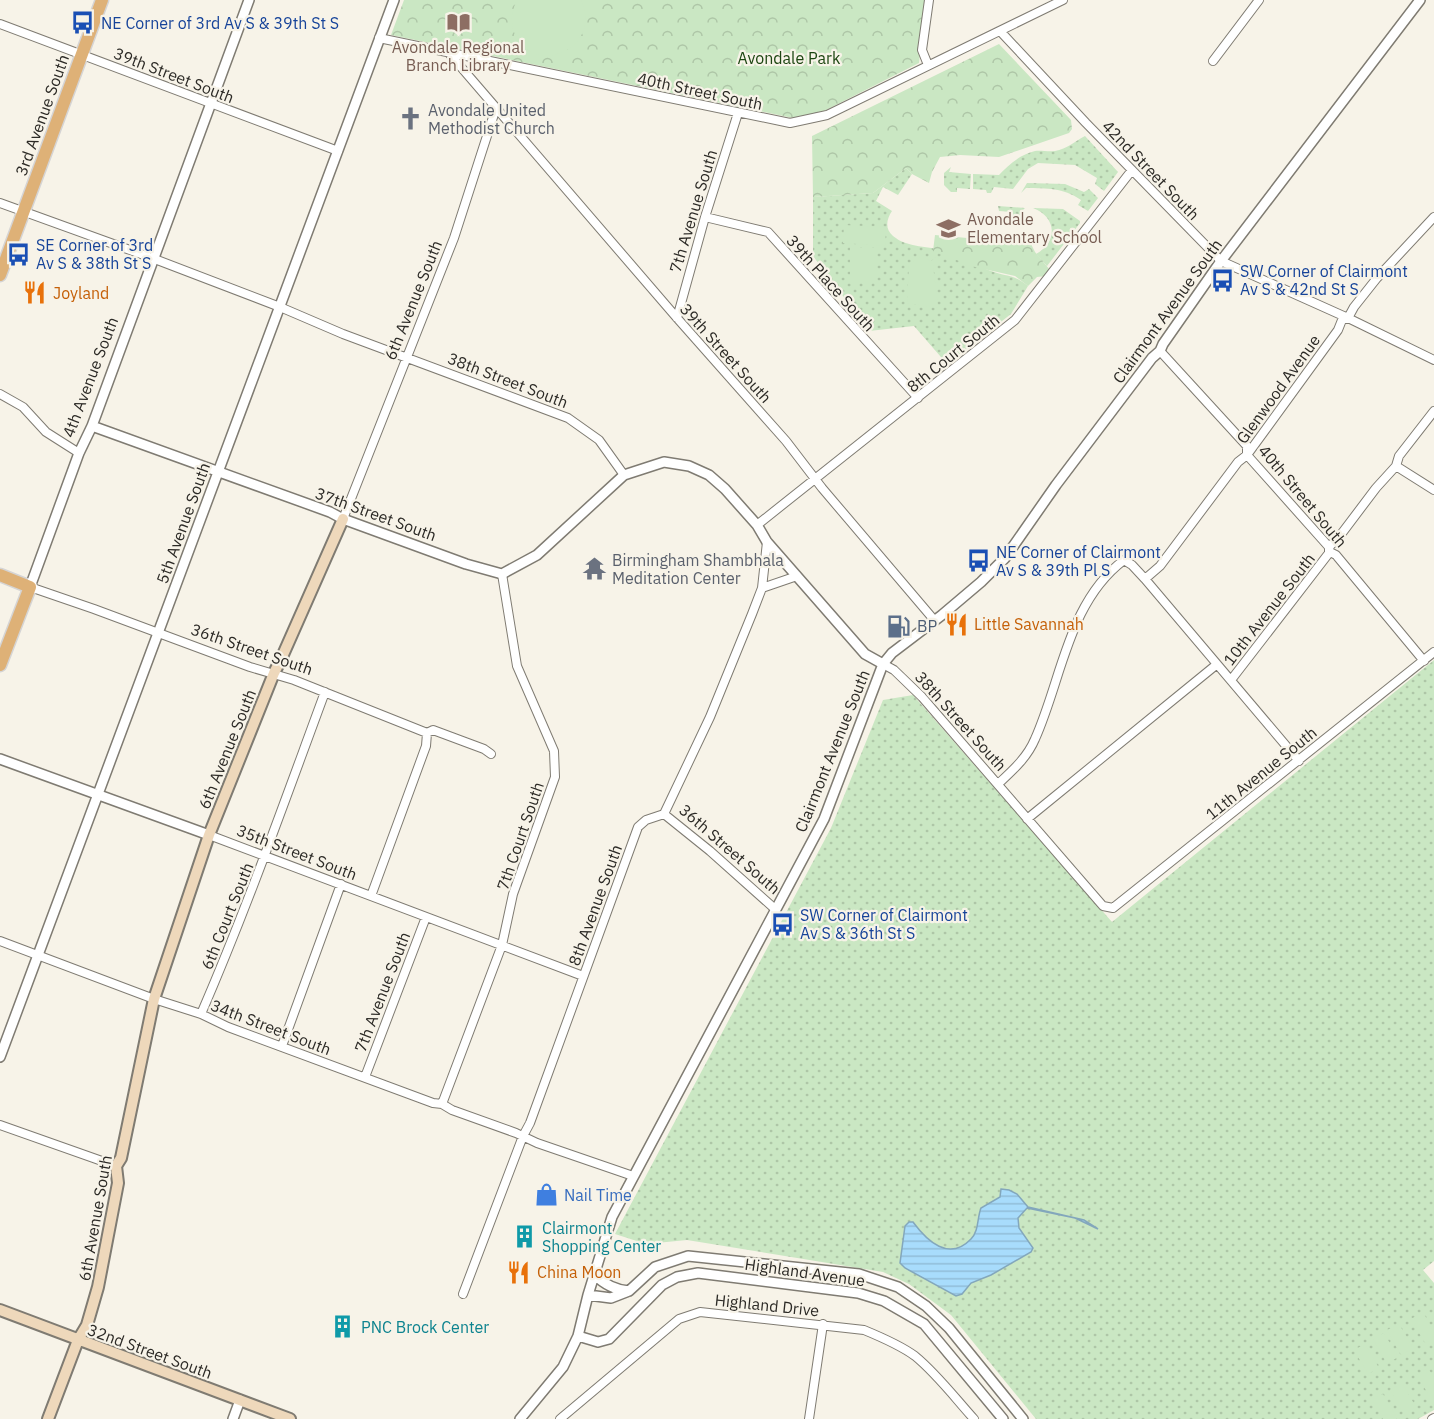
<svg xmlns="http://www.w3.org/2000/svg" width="1434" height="1419" viewBox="0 0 1434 1419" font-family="'IBM Plex Sans',sans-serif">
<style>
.grass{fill:url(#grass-dots)}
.forest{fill:url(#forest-crowns)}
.garden{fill:#cae7c3}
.water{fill:url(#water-rules);stroke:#83a7bc;stroke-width:1.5}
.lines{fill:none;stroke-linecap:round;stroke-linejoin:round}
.minor-casing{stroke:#7f7b72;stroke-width:10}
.tertiary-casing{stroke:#7f7b72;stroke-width:12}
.secondary-casing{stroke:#7f7b72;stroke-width:14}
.primary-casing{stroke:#d5d4d4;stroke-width:15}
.minor{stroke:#fff;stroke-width:8}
.tertiary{stroke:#fff;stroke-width:9}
.secondary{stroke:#eed8bb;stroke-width:10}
.primary{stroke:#deb177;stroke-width:12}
.labels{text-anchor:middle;stroke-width:4.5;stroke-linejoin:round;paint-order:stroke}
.transit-label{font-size:16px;fill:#164399;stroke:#f7f3e8;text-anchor:start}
.education-label{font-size:16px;fill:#785e54;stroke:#f7f3e8}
.park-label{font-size:16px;fill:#1d4612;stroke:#f7f3e8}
.street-label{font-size:16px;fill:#2c2a26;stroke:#f7f3e8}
.worship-label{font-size:16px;fill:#5b616d;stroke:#f7f3e8;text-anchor:start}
.food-label{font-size:16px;fill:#c56008;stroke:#f7f3e8;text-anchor:start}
.service-label{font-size:16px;fill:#4e5e75;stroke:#f7f3e8;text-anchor:start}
.shop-label{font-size:16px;fill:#366cbe;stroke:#f7f3e8;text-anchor:start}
.culture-label{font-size:16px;fill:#0d838f;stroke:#f7f3e8;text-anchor:start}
</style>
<defs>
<pattern id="grass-dots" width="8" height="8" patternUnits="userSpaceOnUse" patternTransform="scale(1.5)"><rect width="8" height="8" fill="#cae7c3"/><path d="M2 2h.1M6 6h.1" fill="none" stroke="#aec6a7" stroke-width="1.8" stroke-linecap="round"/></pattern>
<pattern id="forest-crowns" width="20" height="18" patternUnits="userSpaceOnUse" patternTransform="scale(1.5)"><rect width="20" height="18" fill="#cae7c3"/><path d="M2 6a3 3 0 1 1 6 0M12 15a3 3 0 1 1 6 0" fill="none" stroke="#aec6a7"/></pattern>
<pattern id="water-rules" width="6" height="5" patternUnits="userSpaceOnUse" patternTransform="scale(1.5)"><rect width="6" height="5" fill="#a8dcfc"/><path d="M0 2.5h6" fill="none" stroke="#91bdd8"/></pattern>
</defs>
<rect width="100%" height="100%" fill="#f7f3e8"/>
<path class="grass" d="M 1085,136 L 1118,172 L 1104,191 L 1095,184 L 1097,178 L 1075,165 L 1038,163 L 1028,169 L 1013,189 L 994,187 L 991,193 L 987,193 L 986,190 L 973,189 L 973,174 L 999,175 C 1008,165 1021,154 1035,151 C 1041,150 1048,152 1055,151 C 1067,149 1075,141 1085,136 Z
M 951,167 L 949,172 L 971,174 L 970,189 L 957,188 L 957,192 L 951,192 L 944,185 L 944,173 Z
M 906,168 L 912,174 L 898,195 L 883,187 L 876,201 L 892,211 C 886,220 885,229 893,236 C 907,248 930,246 947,251 C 963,256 978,267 994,272 C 1010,277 1014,275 1028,286 L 1011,314 L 947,364 L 914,326 L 869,331 L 813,256 L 813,197 L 873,193 Z
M 1027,183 L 1065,184 L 1084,192 L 1089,189 L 1098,198 L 1088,211 L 1078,205 L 1081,200 C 1062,187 1048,189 1026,188 L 1021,193 Z
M 998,206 L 1025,208 L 1022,211 L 1026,222 L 1013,220 L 1013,212 L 999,211 Z
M 1033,208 L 1063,209 L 1080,221 L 1080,223 L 1047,266 L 1036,254 C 1058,242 1057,217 1033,208 Z
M 1434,660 L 1434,1261 L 1423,1270 L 1434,1283 L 1434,1410 L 1418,1419 L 1036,1419 L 951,1315 L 909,1284 L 883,1272 L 687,1240 L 646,1244 L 615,1234 L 831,828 L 883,700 L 913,695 L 1112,922 Z"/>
<path class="forest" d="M 404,0 L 926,0 L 919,63 L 822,112 L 793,118 L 391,35 Z
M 999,44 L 1071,120 L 1072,129 L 1069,133 L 999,157 L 960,155 L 940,157 L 932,172 L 929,183 L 912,174 L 906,168 L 873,193 L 813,197 L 812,136 Z
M 935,235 L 1031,244 L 1035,252 L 1050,270 L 1046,276 L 1037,277 L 1028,286 L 1015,276 L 975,267 L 933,251 Z"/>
<path class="garden" d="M 517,0 L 581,0 C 604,49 532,79 514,32 C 510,21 512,10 517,0 Z
M 844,225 L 886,227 L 885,246 L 843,243 Z
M 850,248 L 877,248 L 877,282 L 850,282 Z
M 924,254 L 930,262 L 937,256 L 940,260 L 933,265 L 938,308 L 907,303 L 909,265 Z
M 1423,1312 L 1434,1332 L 1434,1338 L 1425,1343 L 1411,1319 Z
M 1399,1324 L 1413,1348 L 1401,1355 L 1387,1330 Z
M 1384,1333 L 1398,1357 L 1387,1364 L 1373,1339 Z
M 1365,1344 L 1379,1368 L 1368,1374 L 1354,1350 Z
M 1428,1368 L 1434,1378 L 1434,1397 L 1431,1399 L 1417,1375 Z
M 1402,1383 L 1416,1407 L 1404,1414 L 1390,1390 Z
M 1383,1394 L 1397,1418 L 1396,1419 L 1383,1419 L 1372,1400 Z"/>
<path class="water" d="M 1001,1189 L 1009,1190 L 1017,1194 L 1028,1207 L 1084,1220 L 1098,1229 L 1075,1218 L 1027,1208 L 1018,1218 L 1019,1228 L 1033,1248 L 1031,1252 L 991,1275 L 971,1283 L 962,1294 L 956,1296 L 905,1268 L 900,1263 L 905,1226 L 909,1222 L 913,1222 C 927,1241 949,1262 971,1239 C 979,1231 977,1218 981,1208 L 1000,1197 Z"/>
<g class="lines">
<defs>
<path id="minor" d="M 0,24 L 338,151
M 1000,31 L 1086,123 L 1221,261 L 1348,318 L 1434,360
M 379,38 L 790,123 L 827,115 L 1063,0
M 448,52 L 677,318 L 786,441 L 822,488 L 935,621
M 1213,61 L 1259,0
M 928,65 L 922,50 L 929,0
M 0,203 L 152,258 L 280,307 L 343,334 L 568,418 L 599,440 L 624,475
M 705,217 L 768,232 L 918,398
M 677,318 L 705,217 L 738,113
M 1160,351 L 1247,446 L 1247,455 L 1329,547 L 1330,552 L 1336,555 L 1424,661
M 0,394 L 23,407 L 46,432 L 79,453
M 1396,466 L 1434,490
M 343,519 L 454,238 L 496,108
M 757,525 L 1015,320 L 1132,170
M 1145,579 L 1160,566 L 1238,462 L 1247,455 L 1338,330 L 1342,320 L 1348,318 L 1354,307 L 1377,278 L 1434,217
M 30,587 L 94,609 L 250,667 L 294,680 L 427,733 L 433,730 L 484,749 L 491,754
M 762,588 L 797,576
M 883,664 L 894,670 L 922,697 L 1103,906 L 1113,908 L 1434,652
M 1231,680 L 1329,553 L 1329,547 L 1339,537 L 1376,488 L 1396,466 L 1399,456 L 1434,411
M 998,784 C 1012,771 1027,758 1035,739 C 1062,679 1068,602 1124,560 L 1132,565 L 1145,579 L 1299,761
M 664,814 L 710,851 L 775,909
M 1027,819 L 1216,665
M 209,835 L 583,976
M 371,896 L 426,746 L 427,733
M 0,941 L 154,999 L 201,1014 L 228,1027 L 433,1103 L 442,1104 L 452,1110 L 516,1133 L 537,1143 L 633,1176
M 201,1014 C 247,908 285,800 325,692
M 282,1046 L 341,884
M 365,1077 L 426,917
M 442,1104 L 502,945 L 513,894 L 555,777 L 554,751 L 517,666 L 502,574
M 0,1125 L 116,1166
M 463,1294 L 523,1136 L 530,1123 L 638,827 L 646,820 L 664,814 L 710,717 L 752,614 L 762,588 L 767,542
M 560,1419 L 679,1319 L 700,1312 L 864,1330 C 881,1337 900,1345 915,1356 C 937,1374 955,1398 974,1419
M 809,1419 L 823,1324
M 1432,1419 L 1434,1418"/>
<path id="tertiary" d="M 92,426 L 330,512 L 343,519 L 466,564 L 502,574 L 537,555 L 624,475 L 664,462 L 689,466 L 709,475 L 725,489 L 757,525 L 767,542 L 865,654 L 883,664
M 30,587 L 79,453 L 92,426 L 249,0
M 0,759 L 209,835
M 0,1057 L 394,0
M 595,1275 C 605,1285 615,1290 629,1291 L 655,1267 L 688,1256 L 859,1274 L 898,1287 L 926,1306 L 949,1328 L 1023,1419
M 588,1295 L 611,1298 L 629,1291
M 578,1336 L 598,1342 L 609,1339 L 662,1285 L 677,1277 L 698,1273 L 858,1293 L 884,1301 L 924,1324 L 1003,1419
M 233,1419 L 240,1400
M 520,1419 L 563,1367 L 578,1336 L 588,1295 L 612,1217 L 824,819 L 883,664 L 892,653 L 942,615 L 981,582 L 1005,558 L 1056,485 L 1152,358 L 1160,351 L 1163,344 L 1221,261 L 1420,0"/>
<path id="secondary" d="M 0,1310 L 290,1419
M 48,1419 L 78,1340 L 87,1325 L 98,1287 L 118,1183 L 116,1166 L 121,1158 L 154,999 L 209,835 L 274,673 L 282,657 L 343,519"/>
<path id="primary" d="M 0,275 L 102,0
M 0,575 L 30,587 L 0,665"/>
</defs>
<use href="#minor" class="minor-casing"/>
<use href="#tertiary" class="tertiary-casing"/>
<use href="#secondary" class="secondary-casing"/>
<use href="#primary" class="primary-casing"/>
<use href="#minor" class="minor"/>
<use href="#tertiary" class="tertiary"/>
<use href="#secondary" class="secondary"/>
<use href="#primary" class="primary"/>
</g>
<defs>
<symbol id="library-bare" viewBox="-9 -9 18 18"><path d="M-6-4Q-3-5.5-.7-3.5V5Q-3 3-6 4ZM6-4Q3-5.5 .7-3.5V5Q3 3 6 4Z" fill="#8d6e63" stroke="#f7f3e8" stroke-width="2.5" paint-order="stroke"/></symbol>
<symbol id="bus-bare" viewBox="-9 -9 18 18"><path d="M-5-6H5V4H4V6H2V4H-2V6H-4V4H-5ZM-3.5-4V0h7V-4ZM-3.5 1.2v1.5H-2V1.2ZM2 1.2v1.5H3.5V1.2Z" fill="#1a4fb4" stroke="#f7f3e8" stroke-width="2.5" paint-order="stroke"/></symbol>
<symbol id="church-bare" viewBox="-9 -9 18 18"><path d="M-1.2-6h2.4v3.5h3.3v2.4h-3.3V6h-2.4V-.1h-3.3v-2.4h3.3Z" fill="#6b7280" stroke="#f7f3e8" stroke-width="2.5" paint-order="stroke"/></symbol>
<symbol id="school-bare" viewBox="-9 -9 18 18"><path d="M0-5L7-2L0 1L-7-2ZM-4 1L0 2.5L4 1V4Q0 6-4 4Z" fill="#8d6e63" stroke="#f7f3e8" stroke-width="2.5" paint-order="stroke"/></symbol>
<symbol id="restaurant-bare" viewBox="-9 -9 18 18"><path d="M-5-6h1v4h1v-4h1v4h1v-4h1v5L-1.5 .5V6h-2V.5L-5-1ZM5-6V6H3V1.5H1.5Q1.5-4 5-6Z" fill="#e8710a" stroke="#f7f3e8" stroke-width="2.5" paint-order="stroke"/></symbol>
<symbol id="temple-bare" viewBox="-9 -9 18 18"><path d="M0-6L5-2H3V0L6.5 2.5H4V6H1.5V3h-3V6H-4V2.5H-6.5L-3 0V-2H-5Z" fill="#6b7280" stroke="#f7f3e8" stroke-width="2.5" paint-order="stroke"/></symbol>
<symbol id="fuel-bare" viewBox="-9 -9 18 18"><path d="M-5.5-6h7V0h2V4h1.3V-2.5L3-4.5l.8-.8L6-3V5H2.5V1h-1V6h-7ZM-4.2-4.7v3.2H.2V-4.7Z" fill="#5c6f8a" stroke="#f7f3e8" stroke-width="2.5" paint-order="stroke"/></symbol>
<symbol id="shop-bare" viewBox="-9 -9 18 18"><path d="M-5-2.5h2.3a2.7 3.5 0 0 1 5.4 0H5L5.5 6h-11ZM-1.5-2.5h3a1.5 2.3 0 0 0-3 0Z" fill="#3f7fe0" stroke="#f7f3e8" stroke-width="2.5" paint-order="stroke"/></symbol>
<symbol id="building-bare" viewBox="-9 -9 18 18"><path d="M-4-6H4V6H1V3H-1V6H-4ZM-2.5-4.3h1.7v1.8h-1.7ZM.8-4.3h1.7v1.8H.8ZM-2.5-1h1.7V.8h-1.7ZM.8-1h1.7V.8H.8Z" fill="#0f9aa8" stroke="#f7f3e8" stroke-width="2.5" paint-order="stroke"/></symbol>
</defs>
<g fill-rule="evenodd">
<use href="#library-bare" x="442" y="6" width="33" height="33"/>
<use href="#bus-bare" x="66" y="6" width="33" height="33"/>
<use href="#church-bare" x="394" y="102" width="33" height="33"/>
<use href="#school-bare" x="932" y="212" width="33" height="33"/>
<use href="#bus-bare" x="2" y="238" width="33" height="33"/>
<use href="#bus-bare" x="1206" y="264" width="33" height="33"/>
<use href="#restaurant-bare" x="18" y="276" width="33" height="33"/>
<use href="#bus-bare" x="962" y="544" width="33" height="33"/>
<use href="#temple-bare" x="578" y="552" width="33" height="33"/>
<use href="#restaurant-bare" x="940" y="608" width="33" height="33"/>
<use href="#fuel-bare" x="882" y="610" width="33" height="33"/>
<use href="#bus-bare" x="766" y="908" width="33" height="33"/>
<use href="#shop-bare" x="530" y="1178" width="33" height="33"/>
<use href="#building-bare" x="508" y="1220" width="33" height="33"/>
<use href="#restaurant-bare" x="502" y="1256" width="33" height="33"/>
<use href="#building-bare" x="326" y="1310" width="33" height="33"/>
</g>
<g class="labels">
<g class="transit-label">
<text x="101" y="29">NE Corner of 3rd Av S &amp; 39th St S</text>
<text x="36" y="251">SE Corner of 3rd<tspan x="36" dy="18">Av S &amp; 38th St S</tspan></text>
<text x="1240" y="277">SW Corner of Clairmont<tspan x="1240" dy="18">Av S &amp; 42nd St S</tspan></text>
<text x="996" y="558">NE Corner of Clairmont<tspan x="996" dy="18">Av S &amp; 39th Pl S</tspan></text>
<text x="800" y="921">SW Corner of Clairmont<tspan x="800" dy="18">Av S &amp; 36th St S</tspan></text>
</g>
<g class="education-label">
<text x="458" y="53">Avondale Regional<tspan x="458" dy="18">Branch Library</tspan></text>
<text x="967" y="225" text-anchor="start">Avondale<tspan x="967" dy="18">Elementary School</tspan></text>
</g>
<g class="park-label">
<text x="789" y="64">Avondale Park</text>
</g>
<g class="street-label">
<text transform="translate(174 75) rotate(21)" y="6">39th Street South</text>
<text transform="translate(700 91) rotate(12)" y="6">40th Street South</text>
<text transform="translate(42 115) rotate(-70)" y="6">3rd Avenue South</text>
<text transform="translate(1151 170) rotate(46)" y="6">42nd Street South</text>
<text transform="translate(693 211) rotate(-73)" y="6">7th Avenue South</text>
<text transform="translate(831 283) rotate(48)" y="6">39th Place South</text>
<text transform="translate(413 300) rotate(-68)" y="6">6th Avenue South</text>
<text transform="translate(1167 311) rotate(-54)" y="6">Clairmont Avenue South</text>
<text transform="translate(726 353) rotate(48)" y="6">39th Street South</text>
<text transform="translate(953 353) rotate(-39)" y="6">8th Court South</text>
<text transform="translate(90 377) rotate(-69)" y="6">4th Avenue South</text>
<text transform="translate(508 380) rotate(21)" y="6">38th Street South</text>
<text transform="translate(1278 389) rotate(-54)" y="6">Glenwood Avenue</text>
<text transform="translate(1303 496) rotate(50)" y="6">40th Street South</text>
<text transform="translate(376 514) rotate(20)" y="6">37th Street South</text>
<text transform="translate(183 523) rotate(-70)" y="6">5th Avenue South</text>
<text transform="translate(1269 609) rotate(-52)" y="6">10th Avenue South</text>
<text transform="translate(252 649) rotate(19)" y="6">36th Street South</text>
<text transform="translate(961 721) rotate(48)" y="6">38th Street South</text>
<text transform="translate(227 749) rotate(-68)" y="6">6th Avenue South</text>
<text transform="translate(832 751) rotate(-68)" y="6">Clairmont Avenue South</text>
<text transform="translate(1261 773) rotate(-39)" y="6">11th Avenue South</text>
<text transform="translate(520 836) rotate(-71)" y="6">7th Court South</text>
<text transform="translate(730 849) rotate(41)" y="6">36th Street South</text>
<text transform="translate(297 852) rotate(21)" y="6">35th Street South</text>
<text transform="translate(595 905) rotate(-70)" y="6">8th Avenue South</text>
<text transform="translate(227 916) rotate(-68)" y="6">6th Court South</text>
<text transform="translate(382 992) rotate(-69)" y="6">7th Avenue South</text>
<text transform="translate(271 1027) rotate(21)" y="6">34th Street South</text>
<text transform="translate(95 1218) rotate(-80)" y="6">6th Avenue South</text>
<text transform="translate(805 1272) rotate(8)" y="6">Highland Avenue</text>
<text transform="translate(767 1305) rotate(6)" y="6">Highland Drive</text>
<text transform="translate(150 1351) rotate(20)" y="6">32nd Street South</text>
</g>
<g class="worship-label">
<text x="428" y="116">Avondale United<tspan x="428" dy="18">Methodist Church</tspan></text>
<text x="612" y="566">Birmingham Shambhala<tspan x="612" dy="18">Meditation Center</tspan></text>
</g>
<g class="food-label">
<text x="53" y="299">Joyland</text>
<text x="974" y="630">Little Savannah</text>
<text x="537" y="1278">China Moon</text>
</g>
<g class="service-label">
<text x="917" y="632">BP</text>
</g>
<g class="shop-label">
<text x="564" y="1201">Nail Time</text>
</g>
<g class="culture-label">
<text x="542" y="1234">Clairmont<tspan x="542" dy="18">Shopping Center</tspan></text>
<text x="361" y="1333">PNC Brock Center</text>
</g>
</g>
</svg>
